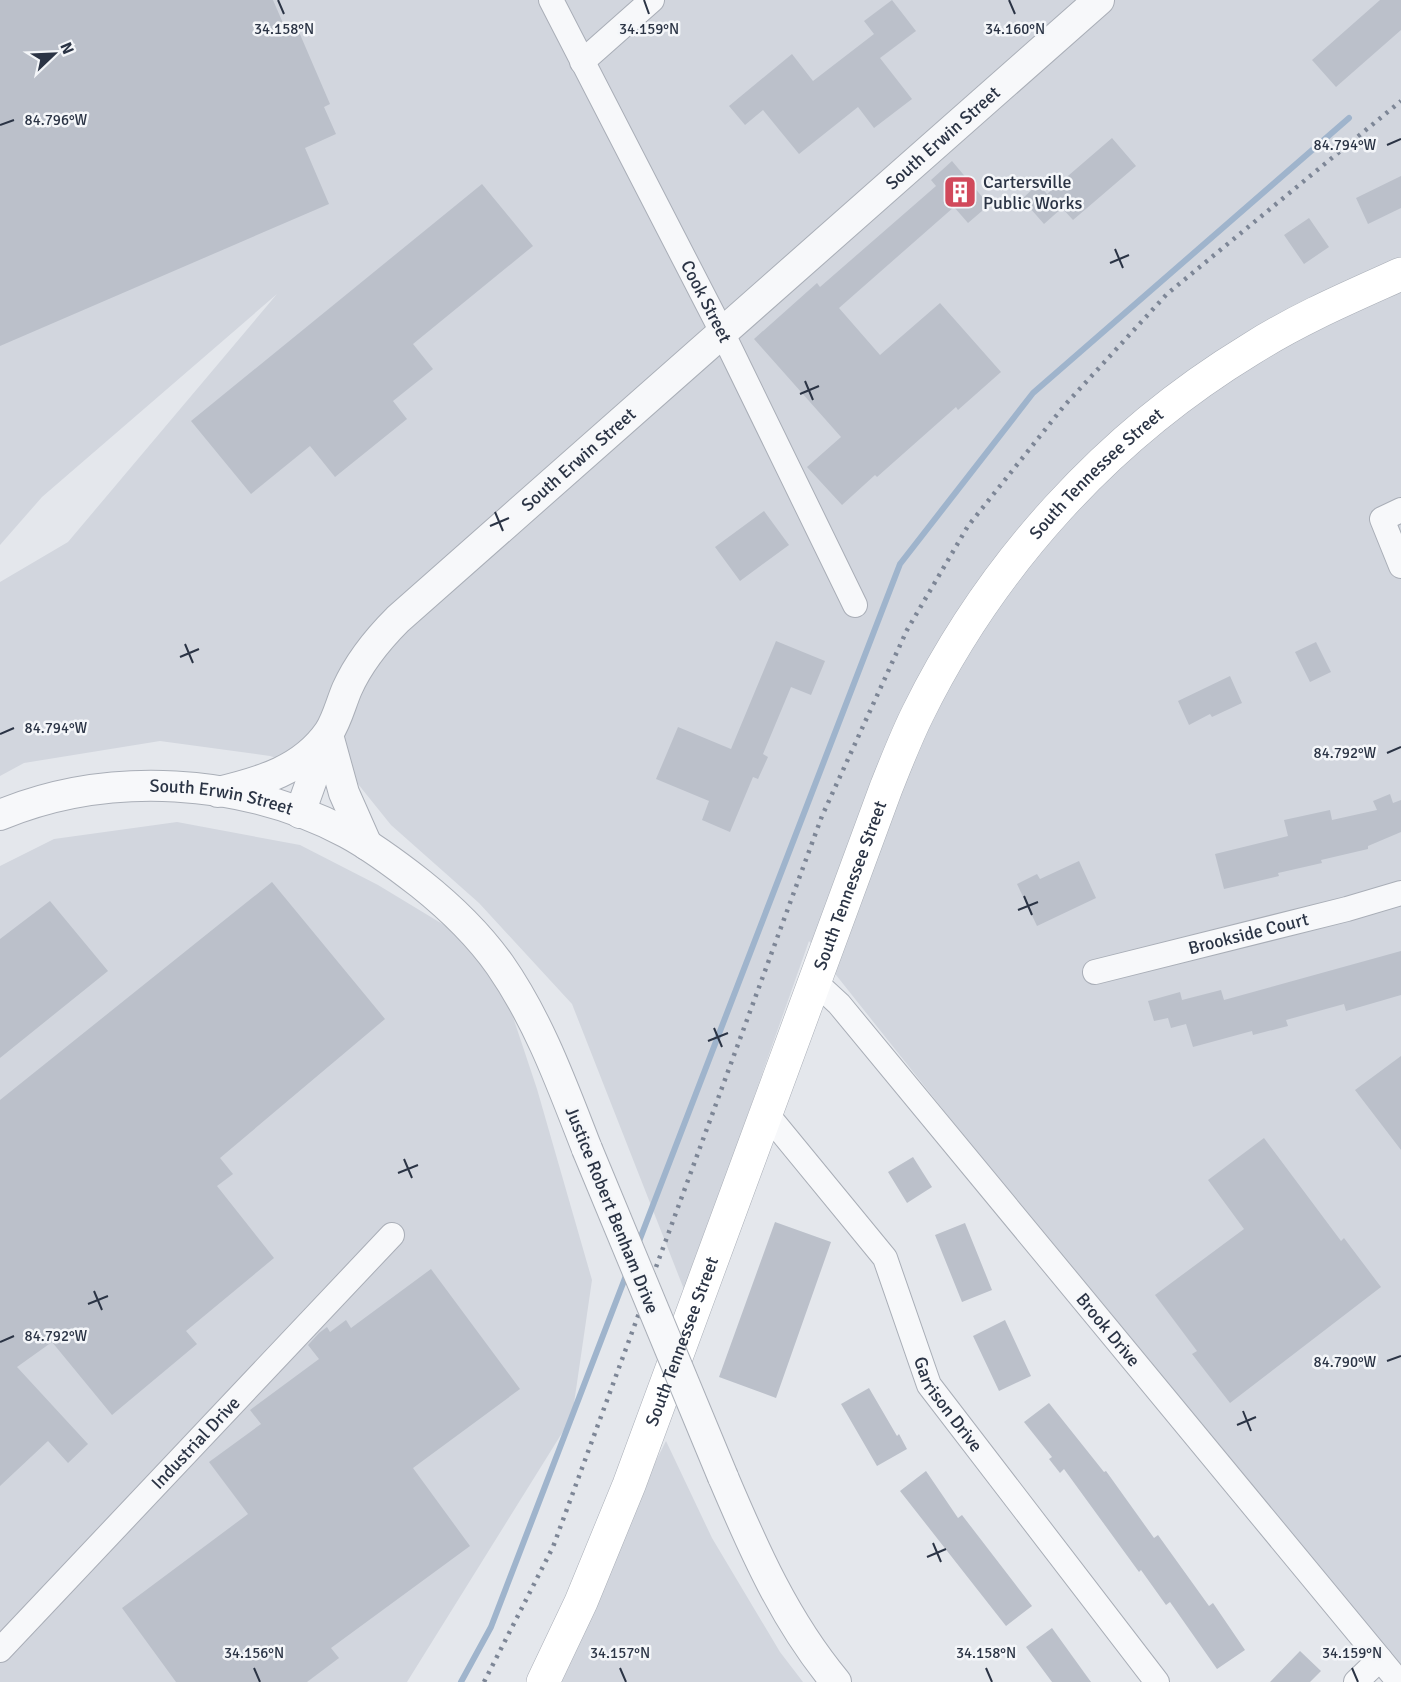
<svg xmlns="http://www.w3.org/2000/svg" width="1401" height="1682" viewBox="0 0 1401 1682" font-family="Signika,sans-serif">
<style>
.built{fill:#d2d6de}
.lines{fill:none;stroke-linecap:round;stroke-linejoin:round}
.stream{stroke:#9fb4cc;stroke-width:6}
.building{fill:#bbc0ca}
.minor-casing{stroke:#a9aeb7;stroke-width:26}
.tertiary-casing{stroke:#a9aeb7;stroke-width:32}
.secondary-casing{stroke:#a9aeb7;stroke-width:34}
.minor{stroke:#f7f8fa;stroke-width:24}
.tertiary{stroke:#f7f8fa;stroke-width:30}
.secondary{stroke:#fff;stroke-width:33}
.rail{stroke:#7d8696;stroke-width:4.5;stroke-dasharray:3 6;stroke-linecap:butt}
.tertiary-bridge-casing{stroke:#a9aeb7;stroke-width:32;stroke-linecap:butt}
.tertiary-bridge{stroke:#f7f8fa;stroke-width:30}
.ticks{fill:none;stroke:#2b3445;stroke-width:2}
.labels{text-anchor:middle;stroke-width:5;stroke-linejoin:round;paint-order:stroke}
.street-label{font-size:18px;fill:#2b3445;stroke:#f4f6f9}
.poi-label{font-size:18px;fill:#2b3445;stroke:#f4f6f9;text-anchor:start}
.ticks-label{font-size:15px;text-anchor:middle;fill:#2b3445;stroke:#f4f6f9;stroke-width:5;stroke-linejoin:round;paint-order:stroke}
</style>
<rect width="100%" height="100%" fill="#e4e7ec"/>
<path class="built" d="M 0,0 L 1401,0 L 1401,1682 L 1380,1659 L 809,941 L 685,1292 L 572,1004 L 479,903 L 391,825 L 358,784 L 270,756 L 160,741 L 24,763 L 0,776 L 0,582 L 68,542 L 277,294 L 42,497 L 0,545 Z
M 177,822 L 300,845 L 378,885 L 492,954 L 537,1089 L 592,1280 L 572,1417 L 407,1682 L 0,1682 L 0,866 L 54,839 Z
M 666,1441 L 712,1538 L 780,1652 L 803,1682 L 544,1682 Z"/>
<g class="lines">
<path class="stream" d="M 638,1244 L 900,564 L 1033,393 L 1349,118
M 461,1682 L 491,1627 L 627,1273"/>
</g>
<path class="building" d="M 0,0 L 273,0 L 286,30 L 296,25 L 330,104 L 324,107 L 336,134 L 305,148 L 329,204 L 0,346 Z
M 892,0 L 916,31 L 880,58 L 912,99 L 874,128 L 858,107 L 799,154 L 763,110 L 745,125 L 729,106 L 792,54 L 813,81 L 874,34 L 864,21 Z
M 1380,0 L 1401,0 L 1401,30 L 1336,87 L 1312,60 Z
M 1112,138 L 1136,166 L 1073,220 L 1062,208 L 1044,224 L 1022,199 L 1038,184 L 1047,194 Z
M 952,161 L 989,205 L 968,223 L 954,207 L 839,308 L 880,355 L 940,303 L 1001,372 L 958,410 L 956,407 L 877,477 L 875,475 L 842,505 L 807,467 L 841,437 L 754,339 L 817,283 L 820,287 L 936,186 L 931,180 Z
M 1401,176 L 1401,208 L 1368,224 L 1356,198 Z
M 482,184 L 533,246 L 413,344 L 433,369 L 393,401 L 407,419 L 335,477 L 310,446 L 251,494 L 191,421 Z
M 1309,218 L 1329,247 L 1304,264 L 1284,235 Z
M 764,511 L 789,545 L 740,581 L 715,547 Z
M 776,641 L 825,661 L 811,695 L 791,687 L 763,754 L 768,757 L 758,779 L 753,777 L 730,832 L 702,820 L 709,801 L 656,779 L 678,727 L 731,749 Z
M 1316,642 L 1331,672 L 1310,682 L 1295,652 Z
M 1230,676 L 1242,703 L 1212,717 L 1210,714 L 1189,725 L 1178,701 Z
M 1390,794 L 1393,803 L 1401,800 L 1401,832 L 1368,846 L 1368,849 L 1321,860 L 1322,863 L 1278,873 L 1279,876 L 1224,889 L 1215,854 L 1288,836 L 1284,820 L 1330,810 L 1332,820 L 1377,810 L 1373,801 Z
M 1079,861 L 1096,898 L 1037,926 L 1017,884 L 1037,874 L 1040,879 Z
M 272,882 L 385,1019 L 220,1158 L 233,1174 L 217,1186 L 274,1258 L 186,1331 L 197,1344 L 112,1415 L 52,1342 L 17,1367 L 88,1444 L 68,1463 L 48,1441 L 0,1486 L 0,1100 Z
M 50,901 L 108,971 L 0,1058 L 0,939 Z
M 1401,951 L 1401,995 L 1346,1011 L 1344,1004 L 1286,1020 L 1288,1026 L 1253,1035 L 1252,1031 L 1193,1047 L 1186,1024 L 1171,1028 L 1168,1018 L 1154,1021 L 1148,1001 L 1180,992 L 1182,1000 L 1221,990 L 1224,1000 Z
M 1401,1056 L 1401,1150 L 1355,1090 Z
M 1264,1138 L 1341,1241 L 1344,1238 L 1381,1287 L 1230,1403 L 1192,1354 L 1197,1351 L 1155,1295 L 1244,1229 L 1208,1180 Z
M 913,1157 L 932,1187 L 907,1203 L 888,1172 Z
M 775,1222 L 831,1242 L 776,1398 L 719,1377 Z
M 965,1223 L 992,1290 L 962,1302 L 935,1235 Z
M 431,1269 L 520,1389 L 413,1468 L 470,1546 L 331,1648 L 339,1658 L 307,1682 L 176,1682 L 122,1608 L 248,1514 L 209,1462 L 261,1424 L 250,1410 L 319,1359 L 308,1345 L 319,1333 L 327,1327 L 330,1332 L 346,1320 L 351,1328 Z
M 1005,1320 L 1031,1376 L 999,1391 L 973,1336 Z
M 869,1388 L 897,1436 L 899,1434 L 907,1449 L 877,1466 L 841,1404 Z
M 1049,1403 L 1104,1472 L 1106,1471 L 1154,1538 L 1158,1535 L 1209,1606 L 1213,1603 L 1245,1650 L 1217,1669 L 1170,1602 L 1166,1605 L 1141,1570 L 1139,1572 L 1064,1469 L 1060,1473 L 1049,1459 L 1052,1457 L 1024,1422 Z
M 926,1471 L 958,1518 L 962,1515 L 1032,1606 L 1006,1626 L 900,1491 Z
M 1052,1628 L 1091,1682 L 1052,1682 L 1026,1647 Z
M 1300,1651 L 1321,1671 L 1310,1682 L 1270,1682 Z"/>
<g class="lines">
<defs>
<g id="minor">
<path id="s1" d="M 551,0 L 722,332 L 855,605"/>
<path d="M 582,62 L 652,0"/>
<path d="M 1401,510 L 1382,519 L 1401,566"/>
<path id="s2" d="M 1095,972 L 1347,909 L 1401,893"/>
<path id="s3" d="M 813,980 L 839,1004 L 1399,1682"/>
<path id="s4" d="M 766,1113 L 885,1258 L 929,1385 L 1157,1682"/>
<path id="s5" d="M 0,1650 L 392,1235"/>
<path d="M 1356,1682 L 1380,1659"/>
</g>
<g id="tertiary">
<path d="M 328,735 L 344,793 L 367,845"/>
<path id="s6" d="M 218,792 C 260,782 303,770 329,732 C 337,720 341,703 347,689 C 359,662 377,640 398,619 L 1099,0"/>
<path d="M 300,813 L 326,740"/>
<path id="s7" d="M 0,815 C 109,770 243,778 347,833 C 373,847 398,866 421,884 C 451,908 478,934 500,965 C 539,1021 562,1085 587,1149"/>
<path d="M 723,1477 C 754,1550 785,1621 836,1682"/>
</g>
<g id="secondary">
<path id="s8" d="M 543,1682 L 581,1602 L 629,1485 L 886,788 C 896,763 906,737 918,713 C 992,563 1108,436 1251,349 C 1298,319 1350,297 1401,274"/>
</g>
</defs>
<use href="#minor" class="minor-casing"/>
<use href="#tertiary" class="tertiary-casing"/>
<use href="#secondary" class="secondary-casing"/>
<use href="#minor" class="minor"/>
<use href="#tertiary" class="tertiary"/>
<use href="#secondary" class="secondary"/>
<path class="rail" d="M 484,1682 L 553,1547 L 822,816 L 907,630 L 968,526 L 1064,406 L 1167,294 L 1401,101"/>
<defs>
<path id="tertiary-bridge" d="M 587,1149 L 723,1477"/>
</defs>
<use href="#tertiary-bridge" class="tertiary-bridge-casing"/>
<use href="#tertiary-bridge" class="tertiary-bridge"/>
</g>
<path class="ticks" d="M 278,0 L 284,14M 644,0 L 649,14M 1009,0 L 1015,14M 0,125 L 14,120M 1387,145 L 1401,139M 1115,249 L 1123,268M 1110,263 L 1129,255M 805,381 L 813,400M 800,394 L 819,386M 495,512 L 503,531M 490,526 L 509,518M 185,644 L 193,663M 180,657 L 199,649M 0,734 L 14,728M 1387,753 L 1401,747M 1024,896 L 1032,915M 1018,910 L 1038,902M 714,1028 L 722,1047M 708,1041 L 728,1033M 404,1159 L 412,1178M 398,1173 L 418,1165M 94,1291 L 102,1310M 88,1304 L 108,1296M 0,1342 L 14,1336M 1387,1361 L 1401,1356M 1243,1411 L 1251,1431M 1237,1425 L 1256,1417M 933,1543 L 941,1562M 927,1557 L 946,1549M 254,1668 L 260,1682M 620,1668 L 626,1682M 986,1668 L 992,1682M 1352,1668 L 1358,1682"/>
<defs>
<symbol id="building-square" viewBox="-11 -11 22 22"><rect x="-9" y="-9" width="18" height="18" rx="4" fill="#d1495b" stroke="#f4f6f9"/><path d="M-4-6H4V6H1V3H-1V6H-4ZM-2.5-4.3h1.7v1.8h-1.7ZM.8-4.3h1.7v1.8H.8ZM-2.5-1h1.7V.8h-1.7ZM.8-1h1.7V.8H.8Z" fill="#fff"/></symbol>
</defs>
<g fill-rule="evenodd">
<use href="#building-square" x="941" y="173" width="38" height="38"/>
</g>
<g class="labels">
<g class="street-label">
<text dy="6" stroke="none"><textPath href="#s6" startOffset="990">South Erwin Street</textPath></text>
<text dy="6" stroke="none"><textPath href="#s1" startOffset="339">Cook Street</textPath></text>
<text dy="6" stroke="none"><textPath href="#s6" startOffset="504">South Erwin Street</textPath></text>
<text dy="6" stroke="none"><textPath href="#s8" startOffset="1340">South Tennessee Street</textPath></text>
<text dy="6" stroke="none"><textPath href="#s7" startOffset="226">South Erwin Street</textPath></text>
<text dy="6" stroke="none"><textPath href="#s8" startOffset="854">South Tennessee Street</textPath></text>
<text dy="6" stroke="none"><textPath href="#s2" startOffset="158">Brookside Court</textPath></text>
<text transform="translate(612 1210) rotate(68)" y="6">Justice Robert Benham Drive</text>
<text dy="6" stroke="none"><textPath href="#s3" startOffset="458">Brook Drive</textPath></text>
<text dy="6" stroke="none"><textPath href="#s8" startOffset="368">South Tennessee Street</textPath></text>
<text dy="6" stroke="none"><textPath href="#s4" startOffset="348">Garrison Drive</textPath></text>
<text dy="6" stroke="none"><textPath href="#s5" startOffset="285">Industrial Drive</textPath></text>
</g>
<g class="poi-label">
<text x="983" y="188">Cartersville<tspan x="983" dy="21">Public Works</tspan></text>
</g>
</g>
<g class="ticks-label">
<text x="284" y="34">34.158°N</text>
<text x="649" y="34">34.159°N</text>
<text x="1015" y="34">34.160°N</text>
<text x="56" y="125">84.796°W</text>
<text x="1345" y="150">84.794°W</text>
<text x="56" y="733">84.794°W</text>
<text x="1345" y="758">84.792°W</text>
<text x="56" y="1341">84.792°W</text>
<text x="1345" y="1367">84.790°W</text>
<text x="254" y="1658">34.156°N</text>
<text x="620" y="1658">34.157°N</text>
<text x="986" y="1658">34.158°N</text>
<text x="1352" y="1658">34.159°N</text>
</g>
<g transform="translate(54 54) rotate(67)" stroke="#f4f6f9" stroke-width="4.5" paint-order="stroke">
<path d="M0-4.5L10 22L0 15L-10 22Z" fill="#2b3445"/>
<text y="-9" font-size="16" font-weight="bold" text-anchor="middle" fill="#2b3445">N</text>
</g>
</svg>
